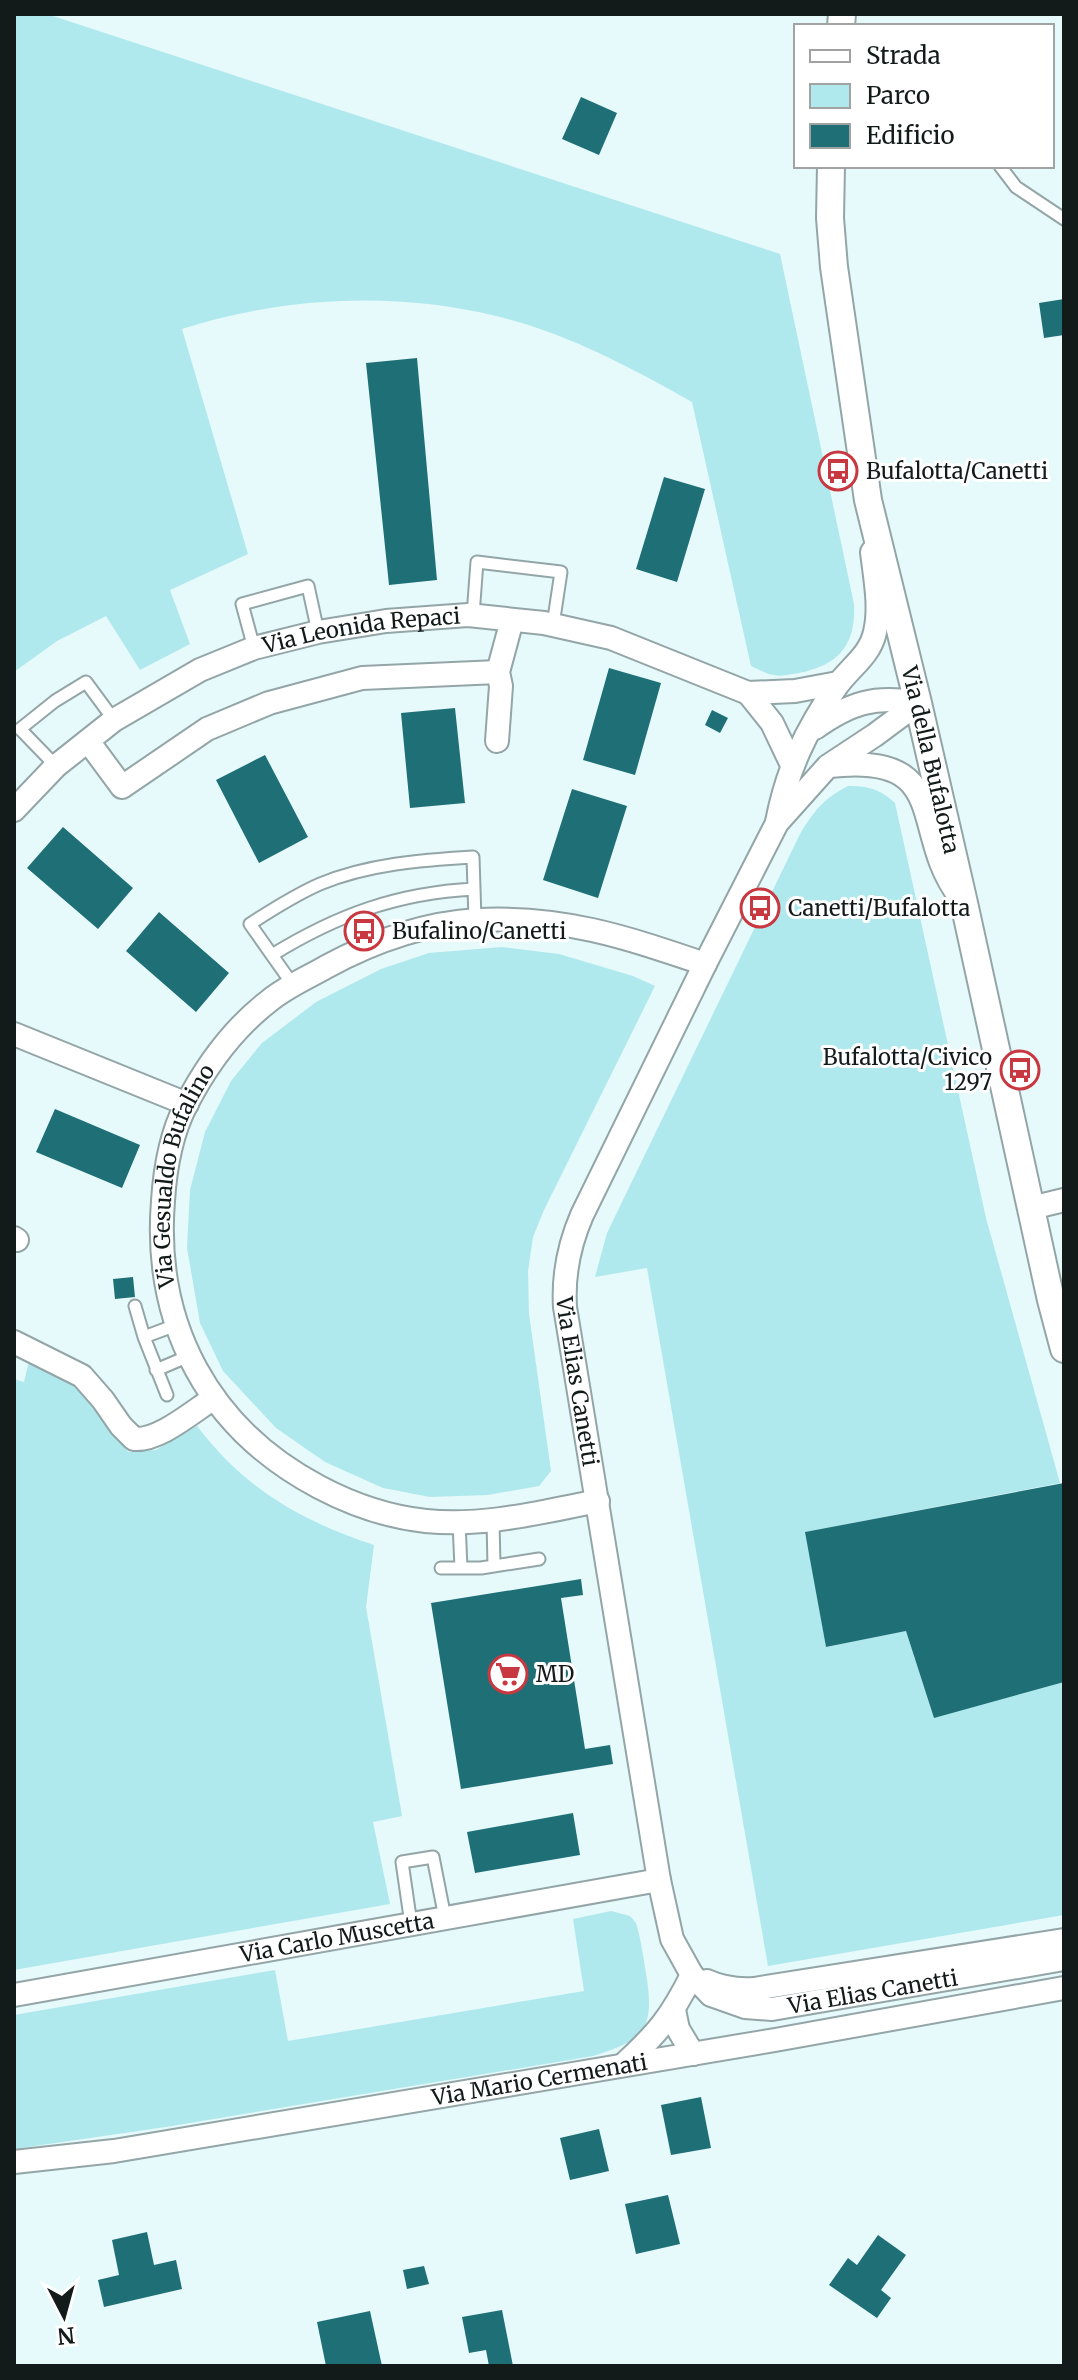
<svg xmlns="http://www.w3.org/2000/svg" width="1078" height="2380" viewBox="0 0 1078 2380" font-family="Merriweather,serif">
<style>
.green{fill:#b0e9ed}
.building{fill:#1e7076}
.lines{fill:none;stroke-linecap:round;stroke-linejoin:round}
.service-casing{stroke:#93a5a7;stroke-width:15}
.minor-casing{stroke:#93a5a7;stroke-width:26}
.tertiary-casing{stroke:#93a5a7;stroke-width:30}
.service{stroke:#fff;stroke-width:11}
.minor{stroke:#fff;stroke-width:22}
.tertiary{stroke:#fff;stroke-width:26}
.labels{text-anchor:middle;stroke-width:6;stroke-linejoin:round;paint-order:stroke}
.poi-label{font-size:22px;fill:#131a1a;stroke:#fff;text-anchor:start}
.street-label{font-size:22px;fill:#131a1a;stroke:#fff}
</style>
<rect width="100%" height="100%" fill="#e6f9fb"/>
<path class="green" d="M 14,14 L 47,14 L 780,254 L 854,604 C 856,645 839,665 799,673 C 791,674 782,677 774,675 C 766,674 758,669 751,666 L 692,402 C 630,367 566,333 496,316 C 393,291 282,297 182,329 L 248,554 L 170,590 L 190,644 L 140,670 L 106,616 L 57,641 L 14,672 Z
M 848,786 C 868,786 880,789 895,803 L 986,1218 L 1060,1483 L 806,1532 L 826,1647 L 906,1631 L 934,1717 L 1064,1682 L 1064,1915 L 768,1966 L 647,1268 L 595,1277 L 607,1233 L 800,834 C 814,811 823,799 848,786 Z
M 502,947 L 559,954 L 633,976 L 655,986 L 544,1210 L 533,1237 L 528,1271 L 529,1314 L 551,1471 L 539,1486 L 488,1495 L 430,1497 L 383,1488 L 325,1462 L 276,1428 L 223,1371 L 200,1323 L 187,1248 L 190,1190 L 205,1132 L 231,1081 L 262,1043 L 316,1002 L 381,969 L 429,953 Z
M 31,1353 L 87,1380 L 128,1452 L 156,1450 L 197,1426 C 244,1488 301,1521 374,1545 L 366,1607 L 402,1816 L 373,1822 L 390,1904 L 14,1970 L 14,1379 L 24,1382 Z
M 611,1911 L 630,1916 L 636,1923 C 641,1939 643,1956 646,1973 C 655,2028 646,2040 593,2056 L 166,2127 L 14,2149 L 14,2015 L 275,1970 L 288,2041 L 584,1991 L 573,1919 Z"/>
<path class="building" d="M 581,97 L 617,113 L 599,155 L 562,139 Z
M 1064,299 L 1064,335 L 1044,338 L 1039,303 Z
M 417,358 L 437,580 L 389,585 L 366,363 Z
M 664,477 L 705,489 L 677,582 L 636,569 Z
M 609,668 L 661,683 L 635,775 L 583,760 Z
M 455,708 L 465,803 L 410,808 L 401,713 Z
M 712,710 L 728,718 L 720,733 L 705,725 Z
M 265,755 L 308,837 L 259,863 L 216,780 Z
M 572,789 L 627,806 L 598,898 L 543,880 Z
M 63,827 L 133,888 L 98,929 L 27,868 Z
M 159,912 L 229,973 L 196,1012 L 126,951 Z
M 55,1109 L 140,1145 L 122,1188 L 36,1152 Z
M 133,1277 L 135,1297 L 115,1299 L 113,1279 Z
M 1064,1483 L 1064,1682 L 934,1718 L 906,1631 L 826,1647 L 805,1532 Z
M 581,1579 L 583,1595 L 561,1598 L 585,1749 L 610,1745 L 613,1764 L 461,1789 L 431,1603 Z
M 573,1813 L 580,1855 L 475,1873 L 467,1832 Z
M 701,2097 L 711,2148 L 671,2155 L 661,2105 Z
M 599,2129 L 609,2171 L 570,2180 L 560,2138 Z
M 668,2195 L 680,2244 L 636,2254 L 625,2204 Z
M 147,2232 L 154,2265 L 176,2260 L 182,2289 L 104,2307 L 98,2280 L 119,2275 L 112,2240 Z
M 878,2235 L 906,2255 L 881,2290 L 891,2298 L 877,2318 L 829,2285 L 848,2258 L 857,2265 Z
M 424,2266 L 429,2284 L 407,2289 L 403,2270 Z
M 502,2310 L 513,2366 L 489,2366 L 486,2350 L 469,2353 L 462,2317 Z
M 370,2311 L 382,2366 L 326,2366 L 317,2322 Z"/>
<g class="lines">
<defs>
<path id="service" d="M 1000,166 L 1016,187 L 1064,219
M 473,615 L 477,562 L 561,572 L 553,625
M 254,648 L 242,604 L 308,586 L 318,632
M 56,766 L 20,729 L 55,701 L 86,682 L 114,720
M 272,955 C 337,915 397,893 474,889
M 293,985 L 250,924 C 273,909 295,895 320,884 C 368,864 422,860 473,857 L 475,920
M 135,1306 L 144,1337 L 167,1395
M 144,1337 L 176,1325
M 156,1370 L 189,1356
M 493,1520 L 494,1566
M 459,1522 L 461,1568
M 441,1568 L 481,1568 L 539,1559
M 411,1924 L 402,1862 L 433,1857 L 445,1918"/>
<g id="minor">
<path d="M 748,693 L 772,723 L 792,765"/>
<path id="s1" d="M 918,703 L 875,735 L 828,766 L 777,823 L 705,964 L 582,1215 C 569,1245 563,1274 565,1307 L 659,1880 L 672,1939 L 692,1975 L 711,1995 L 745,2007 L 772,2009 L 1064,1959"/>
<path d="M 815,728 C 850,703 875,695 918,703"/>
<path d="M 88,741 L 122,787 L 207,729 L 269,703 L 362,678 L 498,672"/>
<path d="M 497,741 L 501,686 L 498,672 L 512,620"/>
<path d="M 829,766 C 954,752 909,831 960,897"/>
<path id="s2" d="M 14,810 L 56,766 L 114,720 L 200,670 L 254,648 L 318,632 L 386,621 L 468,615 L 544,623 L 611,638 L 748,693 L 795,691 L 838,683"/>
<path d="M 777,822 C 787,770 806,730 836,687 C 849,668 870,656 875,632 C 881,607 875,578 872,552"/>
<path d="M 14,1034 L 187,1104"/>
<path d="M 1031,1208 L 1064,1200"/>
<path d="M 14,1238 L 17,1240"/>
<path d="M 14,1342 L 82,1376 L 103,1400 L 121,1426 L 134,1439 C 159,1441 192,1412 214,1398"/>
<path id="s3" d="M 598,1501 C 541,1512 484,1527 426,1521 C 388,1517 353,1505 319,1487 C 209,1429 153,1325 163,1201 C 165,1169 171,1134 186,1105 C 206,1066 234,1028 269,1001 C 286,987 307,978 326,967 C 372,942 425,923 478,920 C 564,916 625,937 705,964"/>
<path d="M 707,1981 C 722,1988 737,1990 754,1989 L 1064,1940"/>
<path id="s4" d="M 14,1995 L 659,1880"/>
<path d="M 674,2010 L 678,2029 L 693,2054"/>
<path d="M 623,2065 C 658,2033 671,2017 692,1975"/>
<path id="s5" d="M 14,2162 L 114,2151 L 775,2040 L 1064,1988"/>
</g>
<g id="tertiary">
<path d="M 841,26 L 842,14"/>
<path id="s6" d="M 831,166 L 830,218 L 834,267 L 868,500 L 918,703 L 964,903 L 1051,1300 L 1064,1349"/>
</g>
</defs>
<use href="#service" class="service-casing"/>
<use href="#minor" class="minor-casing"/>
<use href="#tertiary" class="tertiary-casing"/>
<use href="#service" class="service"/>
<use href="#minor" class="minor"/>
<use href="#tertiary" class="tertiary"/>
</g>
<defs>
<symbol id="bus-ring" viewBox="-11 -11 22 22"><circle r="9.5" fill="#fff" stroke="#c83840" stroke-width="1.5"/><path d="M-5-6H5V4H4V6H2V4H-2V6H-4V4H-5ZM-3.5-4V0h7V-4ZM-3.5 1.2v1.5H-2V1.2ZM2 1.2v1.5H3.5V1.2Z" fill="#c83840"/></symbol>
<symbol id="supermarket-ring" viewBox="-11 -11 22 22"><circle r="9.5" fill="#fff" stroke="#c83840" stroke-width="1.5"/><path d="M-6-5.5h2.5l.6 2H6L4.5 2H-2.5L-4.4-4H-6ZM-1.5 3.2a1.3 1.3 0 1 0 .1 0ZM3 3.2a1.3 1.3 0 1 0 .1 0Z" fill="#c83840"/></symbol>
</defs>
<g fill-rule="evenodd">
<use href="#bus-ring" x="816" y="449" width="44" height="44"/>
<use href="#bus-ring" x="738" y="886" width="44" height="44"/>
<use href="#bus-ring" x="342" y="909" width="44" height="44"/>
<use href="#bus-ring" x="998" y="1048" width="44" height="44"/>
<use href="#supermarket-ring" x="486" y="1652" width="44" height="44"/>
</g>
<g class="labels">
<g class="poi-label">
<text x="866" y="479">Bufalotta/Canetti</text>
<text x="788" y="916">Canetti/Bufalotta</text>
<text x="392" y="939">Bufalino/Canetti</text>
<text x="992" y="1065" text-anchor="end">Bufalotta/Civico<tspan x="992" dy="25">1297</tspan></text>
<text x="536" y="1682">MD</text>
</g>
<g class="street-label">
<text dy="8" stroke="none"><textPath href="#s2" startOffset="402">Via Leonida Repaci</textPath></text>
<text dy="8" stroke="none"><textPath href="#s6" startOffset="604">Via della Bufalotta</textPath></text>
<text dy="8" stroke="none"><textPath href="#s3" startOffset="662">Via Gesualdo Bufalino</textPath></text>
<text dy="8" stroke="none"><textPath href="#s1" startOffset="794">Via Elias Canetti</textPath></text>
<text dy="8" stroke="none"><textPath href="#s4" startOffset="328">Via Carlo Muscetta</textPath></text>
<text dy="8" stroke="none"><textPath href="#s1" startOffset="1594">Via Elias Canetti</textPath></text>
<text dy="8" stroke="none"><textPath href="#s5" startOffset="532">Via Mario Cermenati</textPath></text>
</g>
</g>
<rect width="1078" height="2380" fill="none" stroke="#131a1a" stroke-width="32"/>
<rect x="794" y="24" width="260" height="144" fill="#ffffff" stroke="#a1a3a3" stroke-width="2"/>
<rect x="810" y="50" width="40" height="12" fill="#ffffff" stroke="#a1a3a3" stroke-width="2"/>
<text x="866" y="64" font-size="24" fill="#131a1a">Strada</text>
<rect x="810" y="84" width="40" height="24" fill="#b0e9ed" stroke="#a1a3a3" stroke-width="2"/>
<text x="866" y="104" font-size="24" fill="#131a1a">Parco</text>
<rect x="810" y="124" width="40" height="24" fill="#1e7076" stroke="#a1a3a3" stroke-width="2"/>
<text x="866" y="144" font-size="24" fill="#131a1a">Edificio</text>
<g transform="translate(64 2316) rotate(174)" stroke="#ffffff" stroke-width="6" paint-order="stroke">
<path d="M0-6L14 30L0 20L-14 30Z" fill="#131a1a"/>
<text y="-12" font-size="22" font-weight="bold" text-anchor="middle" fill="#131a1a">N</text>
</g>
</svg>
